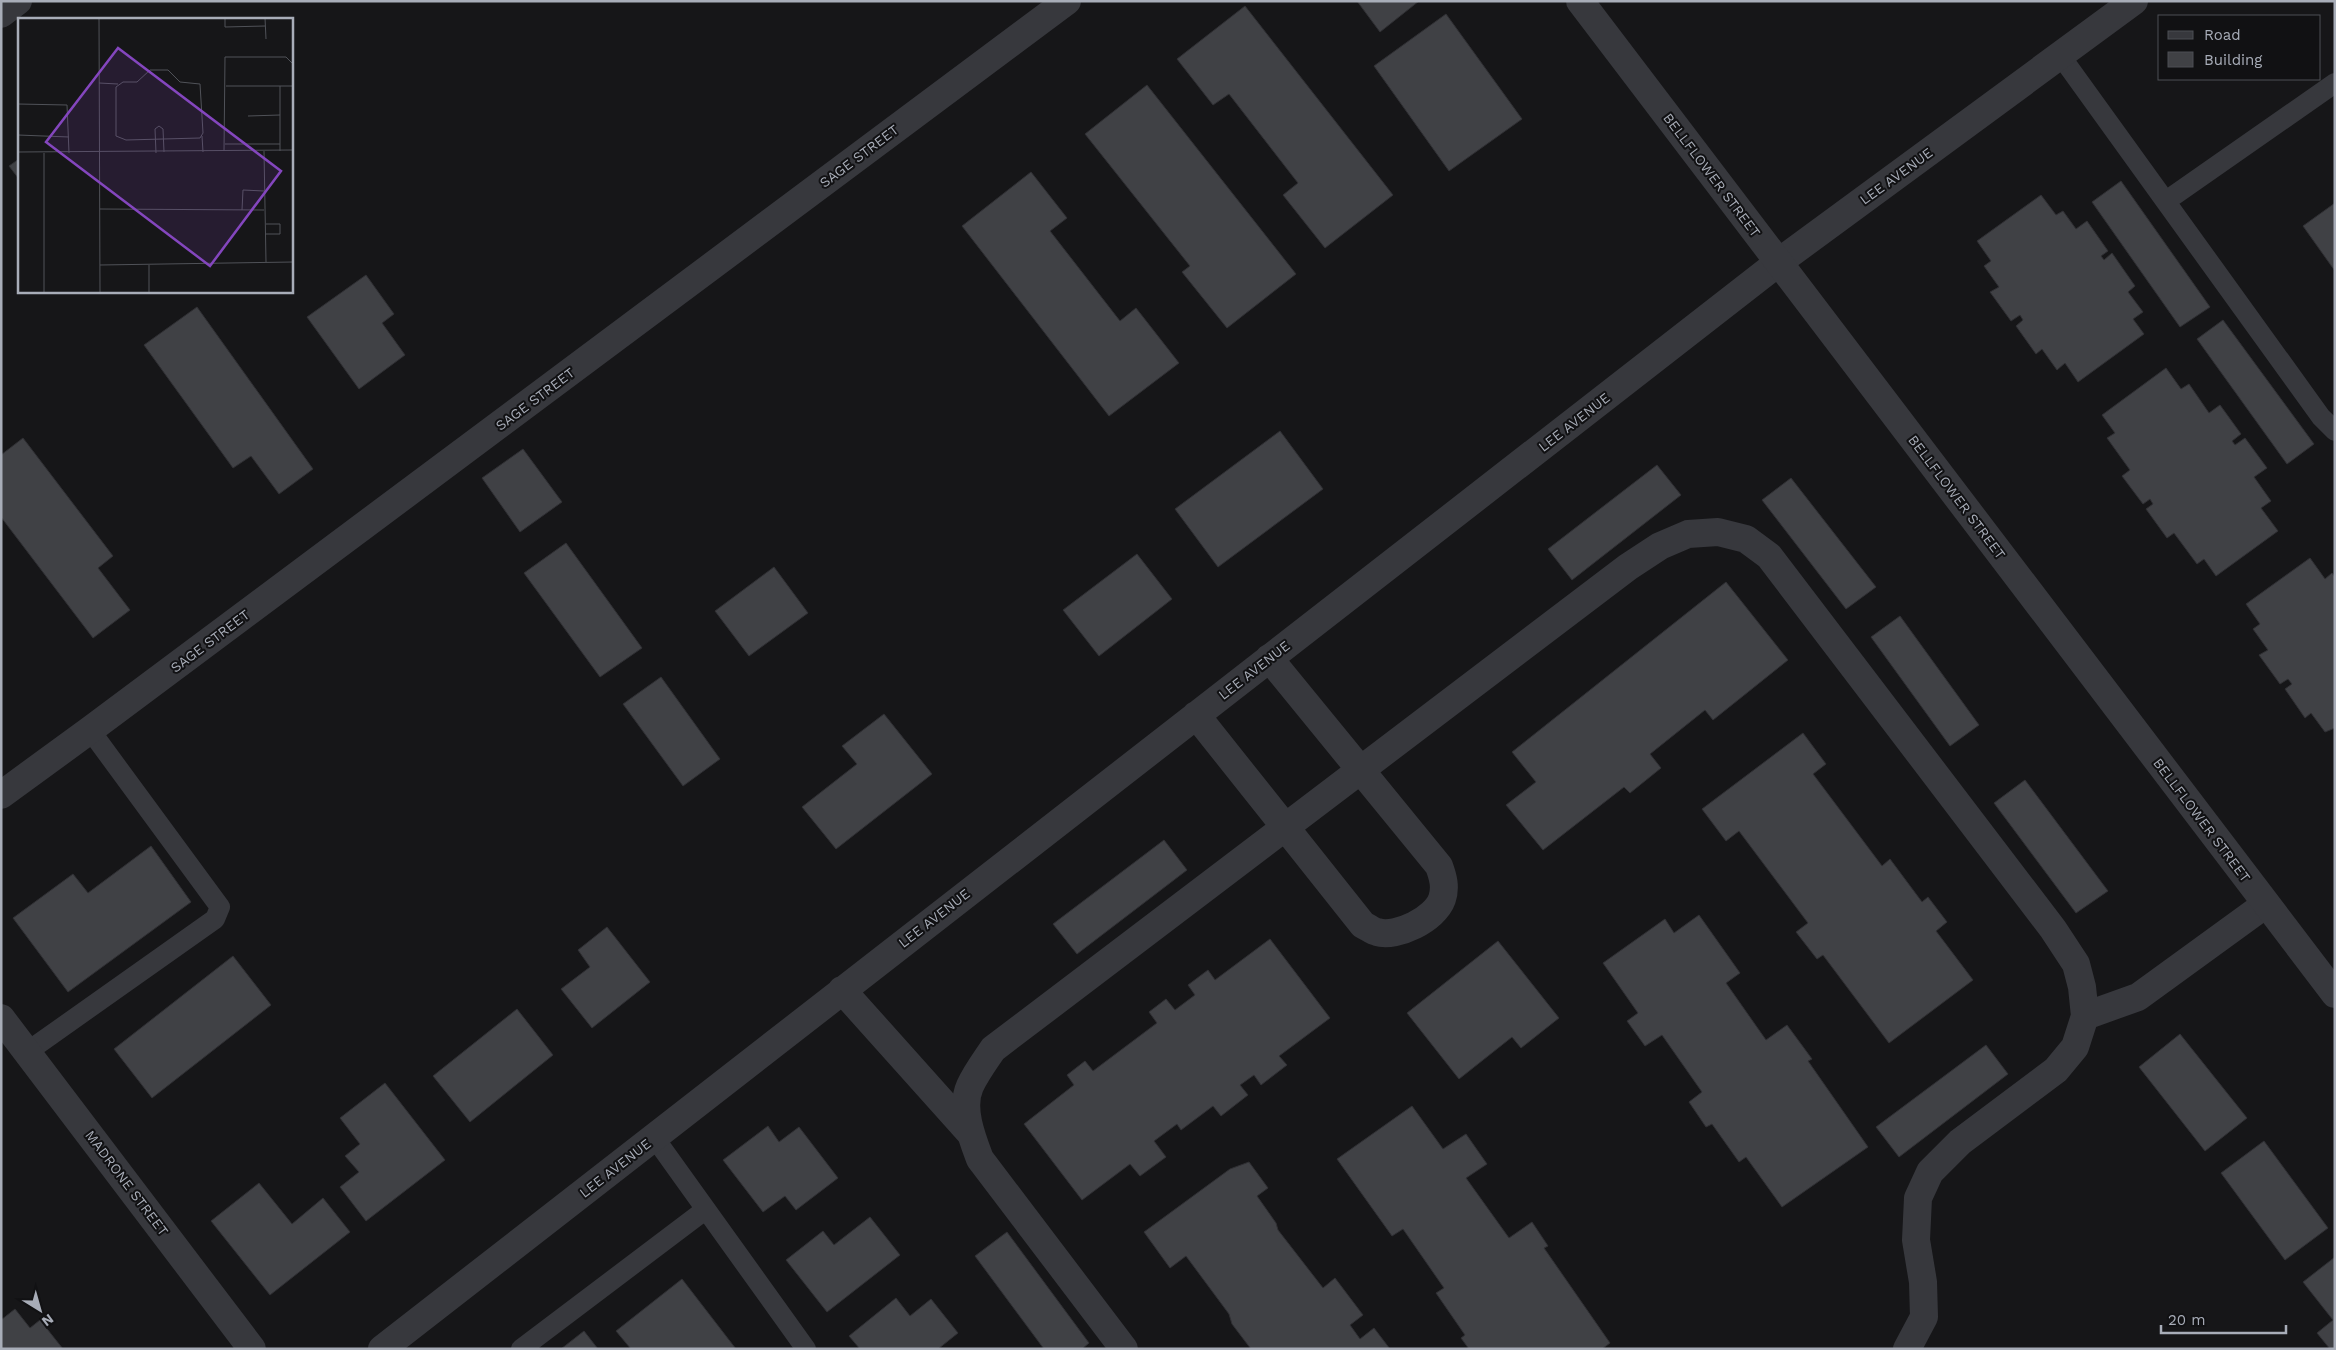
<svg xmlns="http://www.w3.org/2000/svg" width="2336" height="1350" viewBox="0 0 2336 1350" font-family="'Work Sans',sans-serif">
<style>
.building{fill:#404145;stroke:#303034}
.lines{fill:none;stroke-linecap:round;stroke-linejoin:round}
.service{stroke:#37383d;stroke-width:20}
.minor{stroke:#37383d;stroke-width:28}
.tertiary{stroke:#37383d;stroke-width:28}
.labels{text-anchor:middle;stroke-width:4;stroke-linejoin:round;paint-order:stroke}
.street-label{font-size:14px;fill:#a8adb8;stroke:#111113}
.inset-road{fill:none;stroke:#505258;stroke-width:1}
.view{fill:#8446be;fill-opacity:0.15;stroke:#8446be;stroke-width:2.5}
.inset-edge{fill:none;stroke:#a8adb8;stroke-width:2.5}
</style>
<rect width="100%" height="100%" fill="#161618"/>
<path class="building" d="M 1357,1 L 1419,1 L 1380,32 Z
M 1245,6 L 1393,195 L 1325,248 L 1283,195 L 1298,183 L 1229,94 L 1213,105 L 1177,59 Z
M 1446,14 L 1522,119 L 1449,171 L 1374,66 Z
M 1147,85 L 1296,274 L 1227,328 L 1182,272 L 1190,266 L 1085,134 Z
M 19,159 L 19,179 L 9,166 Z
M 1031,172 L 1067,218 L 1050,231 L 1120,321 L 1136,308 L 1179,363 L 1109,416 L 962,226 Z
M 2121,181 L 2210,307 L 2180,327 L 2092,202 Z
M 2041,195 L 2056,215 L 2063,211 L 2076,229 L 2087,221 L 2108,251 L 2101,256 L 2104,260 L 2112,253 L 2135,286 L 2128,292 L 2143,312 L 2133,319 L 2144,334 L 2078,382 L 2065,363 L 2057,370 L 2042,349 L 2036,354 L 2016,326 L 2023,320 L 2020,315 L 2011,321 L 1990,292 L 1999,287 L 1984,266 L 1991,261 L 1977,241 Z
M 2335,203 L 2335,271 L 2303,226 Z
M 366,275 L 394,314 L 382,323 L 405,355 L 359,389 L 307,317 Z
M 197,307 L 313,469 L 279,494 L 251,456 L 233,468 L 144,345 Z
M 2223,320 L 2314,444 L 2287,464 L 2197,339 Z
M 2166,368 L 2181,389 L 2189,384 L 2209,413 L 2220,405 L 2241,434 L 2232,441 L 2235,445 L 2245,438 L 2267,468 L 2254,477 L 2271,501 L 2261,508 L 2278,531 L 2216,576 L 2204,559 L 2197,564 L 2174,533 L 2167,538 L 2146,509 L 2153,504 L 2150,499 L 2143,504 L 2122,476 L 2130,470 L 2107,438 L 2115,433 L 2102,415 Z
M 1280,431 L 1323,489 L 1218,567 L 1175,509 Z
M 23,438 L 113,556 L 98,568 L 130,610 L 93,638 L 1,517 L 1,455 Z
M 523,449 L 562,502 L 520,532 L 482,478 Z
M 1657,465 L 1681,495 L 1572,580 L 1548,549 Z
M 1791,478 L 1876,587 L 1846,609 L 1762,500 Z
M 566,543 L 642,648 L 600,677 L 524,573 Z
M 1137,554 L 1172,599 L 1099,656 L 1063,610 Z
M 2310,558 L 2325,579 L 2332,573 L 2335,577 L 2335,728 L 2325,732 L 2311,713 L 2305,718 L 2285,689 L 2292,684 L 2288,679 L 2280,684 L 2259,655 L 2268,650 L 2253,629 L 2260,624 L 2246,604 Z
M 774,567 L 808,613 L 749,656 L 715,611 Z
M 1726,582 L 1788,660 L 1713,720 L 1705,710 L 1650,754 L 1661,768 L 1630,793 L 1624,787 L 1543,850 L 1506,805 L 1536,782 L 1512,752 Z
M 1900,616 L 1979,725 L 1950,746 L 1871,637 Z
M 661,677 L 720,759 L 683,786 L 623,704 Z
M 884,714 L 932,774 L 836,849 L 802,807 L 857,764 L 842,746 Z
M 1803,733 L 1826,764 L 1813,774 L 1882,866 L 1890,859 L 1922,902 L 1928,897 L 1947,922 L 1936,931 L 1973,980 L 1889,1043 L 1823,955 L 1817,959 L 1796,932 L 1808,923 L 1739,831 L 1726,841 L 1702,809 Z
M 2025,780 L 2108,891 L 2076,913 L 1994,803 Z
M 1164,840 L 1187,870 L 1077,954 L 1053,924 Z
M 151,846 L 191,902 L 68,992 L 13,918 L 73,874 L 88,893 Z
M 1699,915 L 1740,973 L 1726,983 L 1766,1040 L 1787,1025 L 1812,1059 L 1808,1061 L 1868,1147 L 1782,1207 L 1746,1157 L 1739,1162 L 1712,1124 L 1706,1127 L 1689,1102 L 1702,1092 L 1662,1035 L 1645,1046 L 1627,1021 L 1638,1013 L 1603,963 L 1665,919 L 1674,933 Z
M 607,927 L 650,982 L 592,1028 L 561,989 L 590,967 L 578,950 Z
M 1270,939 L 1330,1018 L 1279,1056 L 1287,1065 L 1261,1085 L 1254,1075 L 1240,1085 L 1248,1095 L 1221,1116 L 1213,1106 L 1181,1130 L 1177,1124 L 1154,1141 L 1166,1157 L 1140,1176 L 1130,1164 L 1082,1200 L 1024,1124 L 1074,1085 L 1067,1075 L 1085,1061 L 1093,1071 L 1157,1023 L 1149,1012 L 1166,999 L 1175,1010 L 1195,995 L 1188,985 L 1208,970 L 1215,980 Z
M 1498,941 L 1559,1018 L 1521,1048 L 1512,1037 L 1459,1079 L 1407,1013 Z
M 233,956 L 271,1005 L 152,1098 L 114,1049 Z
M 517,1009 L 553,1055 L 470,1122 L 433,1076 Z
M 2180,1034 L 2247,1118 L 2205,1151 L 2139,1067 Z
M 1986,1045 L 2008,1074 L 1899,1157 L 1876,1127 Z
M 385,1083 L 445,1160 L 366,1221 L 340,1187 L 359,1172 L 345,1156 L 360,1144 L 340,1118 Z
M 1412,1106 L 1443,1149 L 1466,1134 L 1487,1164 L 1466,1178 L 1509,1238 L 1532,1222 L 1548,1246 L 1544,1248 L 1610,1343 L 1602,1349 L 1469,1349 L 1461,1338 L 1465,1335 L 1436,1293 L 1444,1288 L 1403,1229 L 1392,1236 L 1337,1159 Z
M 768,1126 L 779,1142 L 799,1127 L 838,1178 L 796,1210 L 785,1196 L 763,1212 L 723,1160 Z
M 2264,1141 L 2328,1228 L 2285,1260 L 2221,1173 Z
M 1249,1162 L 1268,1188 L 1257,1196 L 1276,1223 L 1278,1230 L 1323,1288 L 1335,1278 L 1363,1315 L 1350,1325 L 1360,1339 L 1374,1328 L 1390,1349 L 1251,1349 L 1232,1324 L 1229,1314 L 1186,1256 L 1170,1268 L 1144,1232 L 1230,1169 Z
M 259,1183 L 292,1224 L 323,1198 L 350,1232 L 270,1295 L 211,1221 Z
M 870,1217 L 900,1255 L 827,1312 L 786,1260 L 823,1231 L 834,1245 Z
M 1007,1232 L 1089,1343 L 1082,1349 L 1044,1349 L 975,1256 Z
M 2335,1257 L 2335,1349 L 2330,1349 L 2317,1333 L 2333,1320 L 2303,1282 Z
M 682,1279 L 736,1349 L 631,1349 L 616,1331 Z
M 896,1298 L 910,1316 L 931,1299 L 958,1333 L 938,1349 L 860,1349 L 849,1336 Z
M 15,1309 L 30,1328 L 40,1320 L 63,1349 L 1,1349 L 1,1320 Z
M 584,1331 L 598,1349 L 561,1349 Z"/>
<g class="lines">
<path class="service" d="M 2060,55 L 2321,417 L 2335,431
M 2166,201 L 2335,83
M 27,1052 L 215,919 L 220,907 L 90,730
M 654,1137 L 806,1349
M 521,1349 L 705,1210"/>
<path class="minor" d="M 1,14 L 18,1
M 1196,715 L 1363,925 C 1368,927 1372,931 1377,932 C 1397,938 1435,919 1442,899 C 1446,887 1443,877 1439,866 L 1269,658
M 1,795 L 90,730 L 1067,1
M 842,990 L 970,1133
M 2085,1016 L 2138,997 L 2266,904
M 1,1018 L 252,1349
M 382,1349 L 1779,262 L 2134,1
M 1124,1349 L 980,1159 C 972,1138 960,1108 970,1086 C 976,1073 985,1061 993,1049 L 1628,567 L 1660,546 L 1688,534 L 1718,532 L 1746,539 L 1769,556 L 2053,929 L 2076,964 L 2082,987 L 2085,1016 L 2075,1047 L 2056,1070 L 1960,1142 L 1930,1172 L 1918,1198 L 1916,1240 L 1923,1282 L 1924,1317 L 1907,1349"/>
<path class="tertiary" d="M 1580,1 L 2335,994"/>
</g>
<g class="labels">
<g class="street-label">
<text transform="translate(859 156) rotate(-37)" y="5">SAGE STREET</text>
<text transform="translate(1712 175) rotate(53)" y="5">BELLFLOWER STREET</text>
<text transform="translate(1896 176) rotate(-36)" y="5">LEE AVENUE</text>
<text transform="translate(535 399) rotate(-37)" y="5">SAGE STREET</text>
<text transform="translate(1574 422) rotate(-38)" y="5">LEE AVENUE</text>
<text transform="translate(1957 497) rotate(53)" y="5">BELLFLOWER STREET</text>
<text transform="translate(210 641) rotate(-37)" y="5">SAGE STREET</text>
<text transform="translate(1254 670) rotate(-38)" y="5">LEE AVENUE</text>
<text transform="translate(2202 820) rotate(53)" y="5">BELLFLOWER STREET</text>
<text transform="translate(934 918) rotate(-38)" y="5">LEE AVENUE</text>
<text transform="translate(615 1168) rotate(-38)" y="5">LEE AVENUE</text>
<text transform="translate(127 1183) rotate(53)" y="5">MADRONE STREET</text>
</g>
</g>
<g transform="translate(18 18)">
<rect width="275" height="275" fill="#161618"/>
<path class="inset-road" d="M 81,0 L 82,275M 207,0 L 207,9 L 247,8M 247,0 L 248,21M 132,52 L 150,52 L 162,64 L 182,66 L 185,115 L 182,120 L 108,122 L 98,118 L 98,69 L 105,64 L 119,64 ZM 81,65 L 100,66M 208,68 L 275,68M 262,68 L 262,133M 0,86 L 49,87 L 51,135M 230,98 L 262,97M 0,117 L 51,119M 184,118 L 185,134M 207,126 L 262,126M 206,133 L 207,39 L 268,39 L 275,46M 246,133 L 248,244M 0,134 L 275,132M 138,135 L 137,111 L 141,108 L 145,111 L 146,134M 82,191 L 246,192M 224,192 L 225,172 L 246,173M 248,206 L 262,206 L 262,216 L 248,216M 82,247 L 275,244M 131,247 L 131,275M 26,275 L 26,135"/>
<path class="view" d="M 100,30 L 263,153 L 192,248 L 28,124 Z"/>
<rect width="275" height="275" class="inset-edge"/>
</g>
<rect width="2336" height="1350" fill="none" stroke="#a8adb8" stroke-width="5"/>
<rect x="2158" y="15" width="162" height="65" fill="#111113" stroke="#4d4f55"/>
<rect x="2168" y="31" width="25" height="8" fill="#37383d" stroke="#4d4f55"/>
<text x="2204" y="40" font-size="15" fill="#a8adb8">Road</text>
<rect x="2168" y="52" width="25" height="15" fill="#404145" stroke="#4d4f55"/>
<text x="2204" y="65" font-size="15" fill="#a8adb8">Building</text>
<g transform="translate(40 1310) rotate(143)" stroke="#111113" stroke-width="4" paint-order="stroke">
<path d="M0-4L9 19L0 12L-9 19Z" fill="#a8adb8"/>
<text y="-8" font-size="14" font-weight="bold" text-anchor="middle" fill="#a8adb8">N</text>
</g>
<path d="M2161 1325v8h125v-8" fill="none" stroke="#a8adb8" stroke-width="2.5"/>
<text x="2168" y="1325" font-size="15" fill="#a8adb8" stroke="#111113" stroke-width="4" paint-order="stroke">20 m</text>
</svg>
